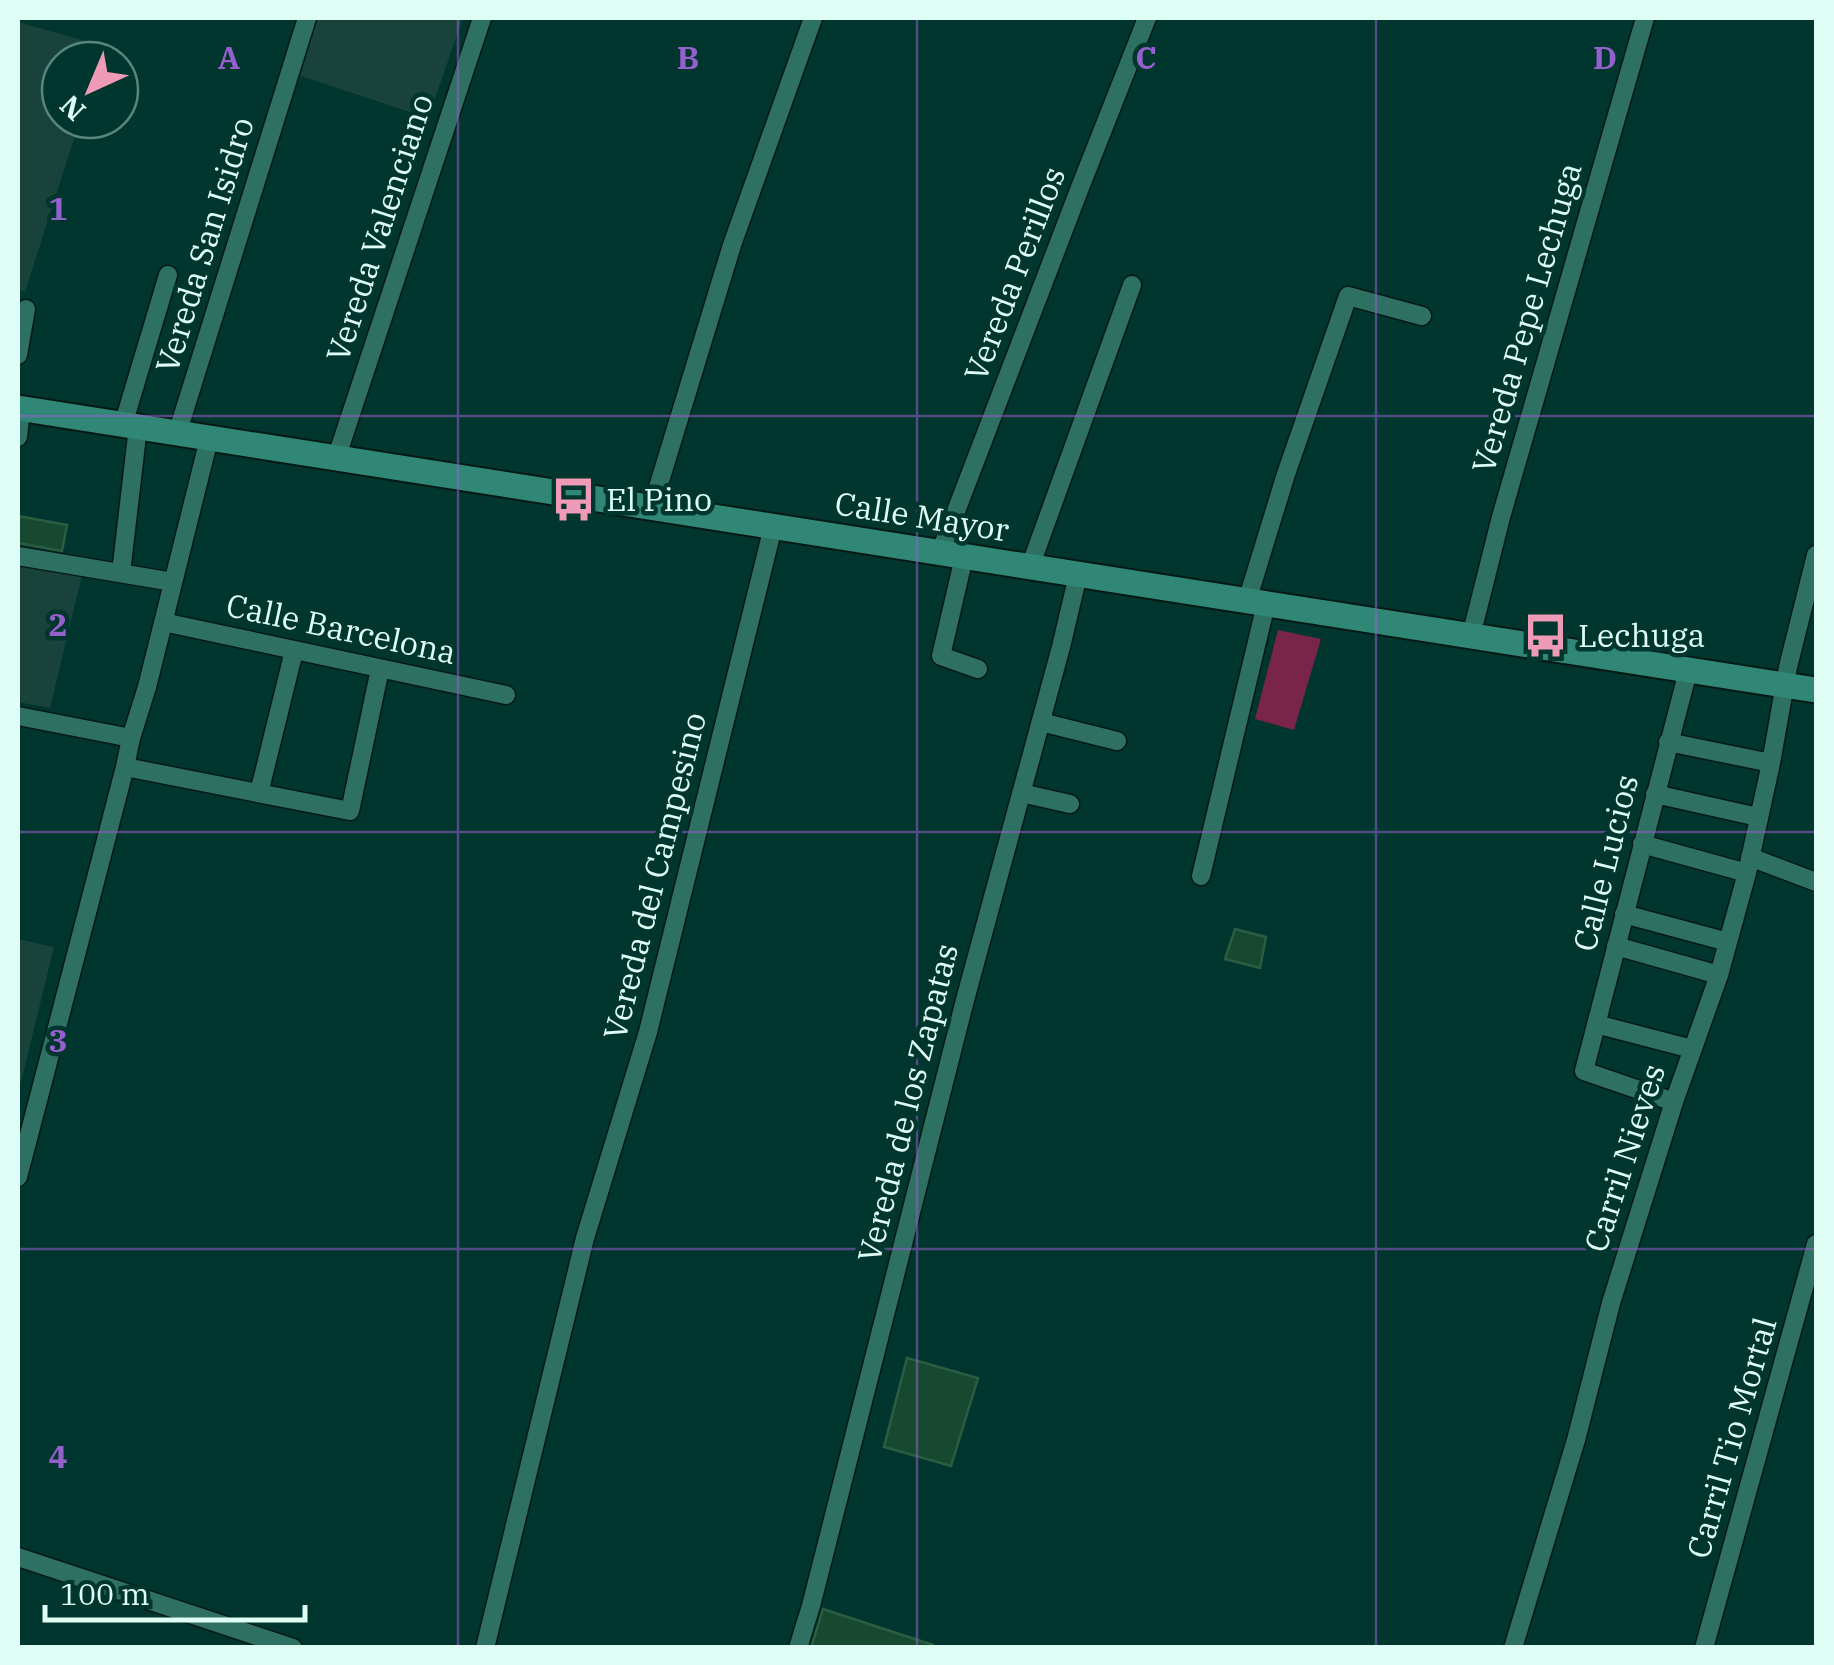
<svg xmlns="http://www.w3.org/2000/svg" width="1834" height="1665" viewBox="0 0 1834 1665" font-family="'IBM Plex Serif',serif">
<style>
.built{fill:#19433a}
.green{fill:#792549}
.building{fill:#164930;stroke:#2b5d42;stroke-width:2.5}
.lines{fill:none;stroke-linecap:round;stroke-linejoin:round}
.street-casing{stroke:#061a15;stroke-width:21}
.secondary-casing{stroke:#061a15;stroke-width:29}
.street{stroke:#2e7062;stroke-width:18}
.secondary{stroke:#318776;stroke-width:25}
.grid{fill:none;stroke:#9460cc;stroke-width:2.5;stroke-opacity:0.55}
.labels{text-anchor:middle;stroke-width:9;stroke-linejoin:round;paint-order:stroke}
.street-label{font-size:32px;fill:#ddfdf5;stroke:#00362d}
.poi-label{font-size:32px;fill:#ddfdf5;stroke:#00362d;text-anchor:start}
.grid-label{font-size:32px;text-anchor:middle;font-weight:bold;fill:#9460cc;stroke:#00362d;stroke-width:9;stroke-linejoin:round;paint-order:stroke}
</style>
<rect width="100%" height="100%" fill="#00362d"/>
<path class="built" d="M 317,18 L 463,18 L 428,118 L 298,75 Z
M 18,22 L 103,46 L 99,60 L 60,60 L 60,120 L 80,120 L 25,292 L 18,290 Z
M 18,562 L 82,575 L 50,708 L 18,702 Z
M 18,939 L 54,947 L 18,1094 Z"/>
<path class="green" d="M 1278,630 L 1321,639 L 1294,730 L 1255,719 Z"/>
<path class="building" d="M 18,516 L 67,525 L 62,551 L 18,543 Z
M 1235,929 L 1266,937 L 1260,968 L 1225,959 Z
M 907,1358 L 978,1378 L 951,1466 L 884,1447 Z
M 823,1609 L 933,1645 L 933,1648 L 811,1648 Z"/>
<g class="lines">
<defs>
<path id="street" d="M 18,355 L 26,309
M 123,425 L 168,275
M 177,434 L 307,18
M 18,437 L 21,409
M 336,459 L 482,18
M 652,507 L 732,245 L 813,18
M 940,553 L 1081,185 L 1147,18
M 18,556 L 173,582
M 964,557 L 941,656 L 978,669
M 1030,567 L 1132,285
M 121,573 L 138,427
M 1247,601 L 1286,474 L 1348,296 L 1422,316
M 163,622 L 506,695
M 1471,636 L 1501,517 L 1645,18
M 18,716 L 131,738 L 147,687 L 209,439
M 1041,722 L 1117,741
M 1668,742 L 1771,763
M 125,767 L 350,811 L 380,669
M 259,793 L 294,651
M 1021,793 L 1070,804
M 1655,794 L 1758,817
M 1642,844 L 1747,873
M 1750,857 L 1816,882
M 1201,876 L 1266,604
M 1624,914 L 1728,942
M 1616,946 L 1719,975
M 1596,1024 L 1692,1049
M 1674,1102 L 1584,1071 L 1688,671
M 18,1177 L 125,767 L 131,738
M 18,1557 L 293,1648
M 485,1648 L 585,1238 L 648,1032 L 773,527
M 798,1648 L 811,1606 L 965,1000 L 1061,647 L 1078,575
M 1513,1648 L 1576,1440 L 1611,1303 L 1674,1102 L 1719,975 L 1747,873 L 1771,763 L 1788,667 L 1816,555
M 1704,1648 L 1816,1244"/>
<path id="secondary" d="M 18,408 L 1816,690"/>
</defs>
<use href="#street" class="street-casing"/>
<use href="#secondary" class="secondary-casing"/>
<use href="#street" class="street"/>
<use href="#secondary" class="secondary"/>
</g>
<path class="grid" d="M 458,18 L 458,1648M 917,18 L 917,1648M 1376,18 L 1376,1648M 18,416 L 1816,416M 18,832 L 1816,832M 18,1249 L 1816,1249"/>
<defs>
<symbol id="bus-bare" viewBox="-9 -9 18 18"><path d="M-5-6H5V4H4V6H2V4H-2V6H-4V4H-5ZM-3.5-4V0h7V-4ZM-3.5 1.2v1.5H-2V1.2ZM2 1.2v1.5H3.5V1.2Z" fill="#ef9ab7" stroke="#00362d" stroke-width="2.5" paint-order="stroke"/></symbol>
</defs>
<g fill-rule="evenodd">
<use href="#bus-bare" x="542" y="468" width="63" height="63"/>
<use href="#bus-bare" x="1514" y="604" width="63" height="63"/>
</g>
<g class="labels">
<g class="street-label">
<text transform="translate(380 228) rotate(-72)" y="11">Vereda Valenciano</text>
<text transform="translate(205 245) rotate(-73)" y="11">Vereda San Isidro</text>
<text transform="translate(1015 274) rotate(-69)" y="11">Vereda Perillos</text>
<text transform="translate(1527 318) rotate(-74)" y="11">Vereda Pepe Lechuga</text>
<text transform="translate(922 517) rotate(9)" y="11">Calle Mayor</text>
<text transform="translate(341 629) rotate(12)" y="11">Calle Barcelona</text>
<text transform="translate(1606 863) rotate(-76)" y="11">Calle Lucios</text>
<text transform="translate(655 876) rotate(-76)" y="11">Vereda del Campesino</text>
<text transform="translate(908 1103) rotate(-76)" y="11">Vereda de los Zapatas</text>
<text transform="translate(1625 1158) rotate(-72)" y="11">Carril Nieves</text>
<text transform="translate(1732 1438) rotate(-74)" y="11">Carril Tio Mortal</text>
</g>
<g class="poi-label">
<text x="606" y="511">El Pino</text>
<text x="1578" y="647">Lechuga</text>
</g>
</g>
<g class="grid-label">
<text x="229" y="69">A</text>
<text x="688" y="69">B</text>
<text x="1146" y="69">C</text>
<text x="1605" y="69">D</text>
<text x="58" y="220">1</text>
<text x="58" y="636">2</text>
<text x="58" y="1052">3</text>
<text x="58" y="1468">4</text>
</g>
<rect width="1834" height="1665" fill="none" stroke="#ddfdf5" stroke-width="40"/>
<g transform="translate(90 90) rotate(224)"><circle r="48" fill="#00362d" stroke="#58867d" stroke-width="2.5"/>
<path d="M0-8L18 38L0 25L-18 38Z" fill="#ef9ab7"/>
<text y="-15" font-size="28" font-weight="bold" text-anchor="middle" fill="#ddfdf5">N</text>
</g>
<path d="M45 1605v15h260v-15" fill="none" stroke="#ddfdf5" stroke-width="5"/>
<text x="60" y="1605" font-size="30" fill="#ddfdf5" stroke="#00362d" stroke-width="8" paint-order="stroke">100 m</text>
</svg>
